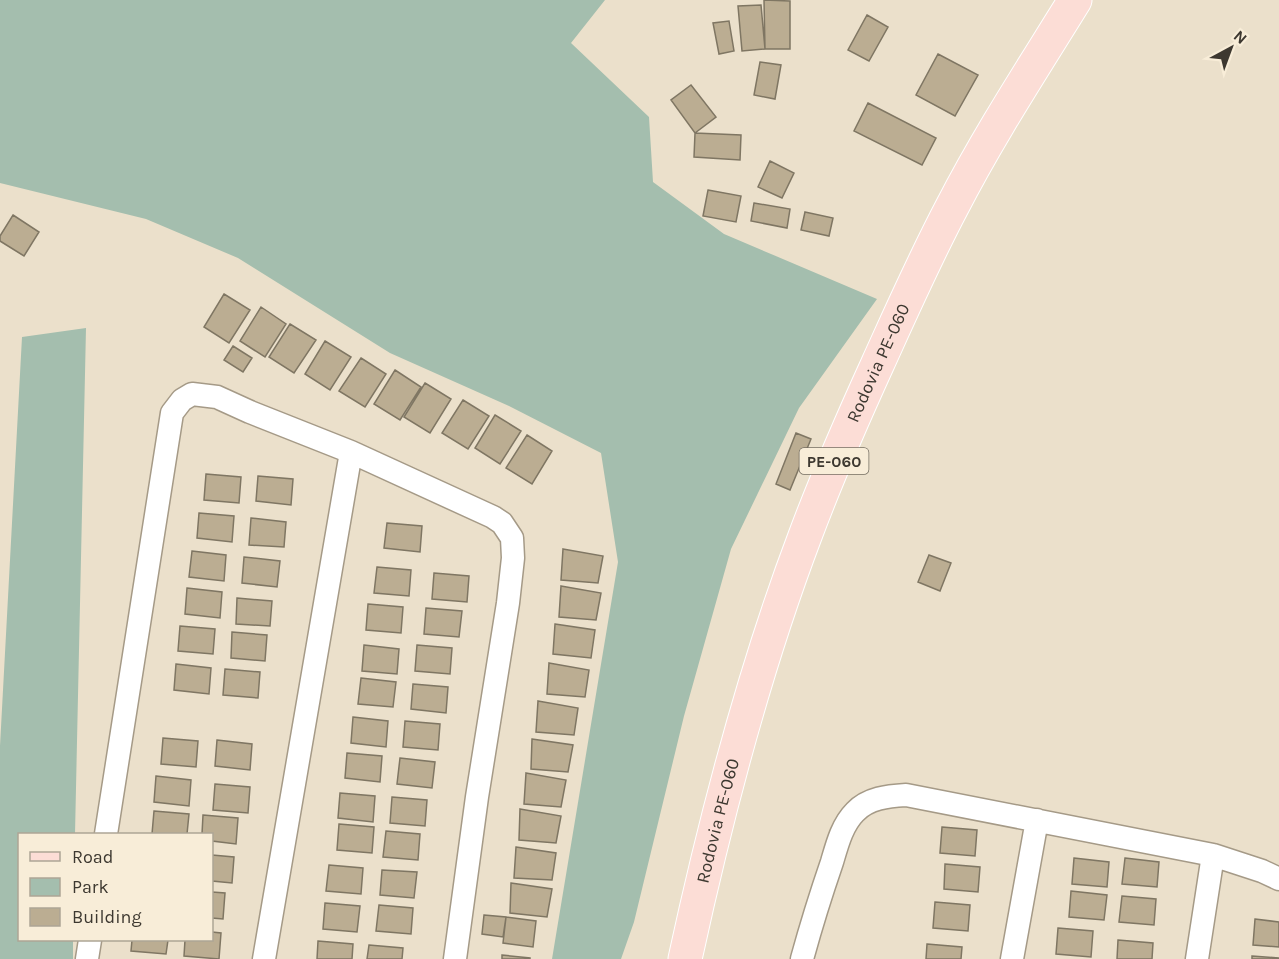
<svg xmlns="http://www.w3.org/2000/svg" width="1279" height="959" viewBox="0 0 1279 959" font-family="Karla,sans-serif">
<style>
.green{fill:#a4beae}
.building{fill:#bbad92;stroke:#7f7663;stroke-width:1.5}
.lines{fill:none;stroke-linecap:round;stroke-linejoin:round}
.street-casing{stroke:#a59a87;stroke-width:25}
.primary-casing{stroke:#fff;stroke-width:35}
.street{stroke:#fff;stroke-width:22}
.primary{stroke:#fcddd6;stroke-width:33}
.labels{text-anchor:middle;stroke-width:4.5;stroke-linejoin:round;paint-order:stroke}
.shield{fill:#f8edd8;stroke:#756e62;stroke-width:1.5}
.shield-label{font-size:16px;font-weight:bold;fill:#3d3830}
.street-label{font-size:18px;fill:#3d3830;stroke:#f8edd8}
</style>
<rect width="100%" height="100%" fill="#ebe0cb"/>
<path class="green" d="M 0,0 L 605,0 L 571,43 L 649,117 L 653,182 L 724,234 L 877,299 L 799,408 L 731,549 L 684,716 L 634,922 L 621,959 L 552,959 L 618,562 L 601,453 L 509,406 L 390,353 L 238,258 L 146,219 L 0,183 Z
M 86,328 L 75,834 L 20,834 L 20,940 L 73,940 L 73,959 L 0,959 L 0,746 L 22,337 Z"/>
<path class="building" d="M 764,0 L 790,1 L 790,49 L 765,49 Z
M 761,5 L 765,49 L 742,51 L 738,6 Z
M 867,15 L 888,27 L 869,61 L 848,50 Z
M 729,21 L 734,51 L 719,54 L 713,23 Z
M 938,54 L 978,75 L 955,116 L 916,95 Z
M 760,62 L 781,65 L 775,99 L 754,95 Z
M 691,85 L 716,117 L 695,133 L 671,100 Z
M 868,103 L 936,138 L 922,165 L 854,131 Z
M 695,133 L 741,135 L 740,160 L 694,157 Z
M 770,161 L 794,173 L 782,198 L 758,187 Z
M 708,190 L 741,196 L 736,222 L 703,216 Z
M 754,203 L 790,209 L 787,228 L 751,221 Z
M 805,212 L 833,218 L 829,236 L 801,230 Z
M 13,215 L 39,232 L 24,256 L 0,241 L 0,236 Z
M 224,294 L 250,310 L 229,343 L 204,327 Z
M 261,307 L 286,324 L 265,357 L 240,341 Z
M 290,324 L 316,340 L 294,373 L 269,357 Z
M 325,341 L 351,357 L 330,390 L 305,374 Z
M 233,346 L 252,358 L 243,372 L 224,360 Z
M 361,358 L 386,374 L 365,407 L 339,391 Z
M 395,370 L 421,387 L 400,420 L 374,404 Z
M 425,383 L 451,399 L 430,433 L 404,417 Z
M 463,400 L 489,416 L 468,449 L 442,433 Z
M 495,415 L 521,431 L 500,464 L 475,448 Z
M 796,433 L 811,439 L 790,490 L 776,484 Z
M 527,435 L 552,451 L 532,484 L 506,468 Z
M 206,474 L 241,477 L 239,503 L 204,500 Z
M 258,476 L 293,479 L 291,505 L 256,501 Z
M 199,513 L 234,516 L 232,542 L 197,538 Z
M 251,518 L 286,522 L 284,547 L 249,545 Z
M 387,523 L 422,526 L 420,552 L 384,548 Z
M 563,549 L 603,556 L 598,583 L 561,580 Z
M 192,551 L 226,555 L 224,581 L 189,577 Z
M 929,555 L 951,563 L 940,591 L 918,582 Z
M 244,557 L 280,561 L 277,587 L 242,583 Z
M 377,567 L 411,570 L 409,596 L 374,593 Z
M 434,573 L 469,576 L 467,602 L 432,599 Z
M 561,586 L 601,593 L 596,620 L 559,617 Z
M 187,588 L 222,592 L 220,618 L 185,614 Z
M 237,598 L 272,601 L 270,626 L 236,624 Z
M 368,604 L 403,607 L 401,633 L 366,630 Z
M 426,608 L 462,611 L 459,637 L 424,634 Z
M 555,624 L 595,630 L 591,658 L 553,654 Z
M 180,626 L 215,629 L 213,654 L 178,651 Z
M 232,632 L 267,635 L 265,661 L 231,658 Z
M 364,645 L 399,649 L 397,674 L 362,671 Z
M 417,645 L 452,648 L 450,674 L 415,671 Z
M 549,663 L 589,670 L 585,697 L 547,694 Z
M 176,664 L 211,668 L 209,694 L 174,690 Z
M 225,669 L 260,672 L 258,698 L 223,695 Z
M 361,678 L 396,682 L 393,707 L 358,704 Z
M 413,684 L 448,687 L 446,713 L 411,709 Z
M 538,701 L 578,708 L 574,735 L 536,732 Z
M 353,717 L 388,721 L 386,747 L 351,743 Z
M 405,721 L 440,724 L 438,750 L 403,747 Z
M 163,738 L 198,741 L 196,767 L 161,764 Z
M 532,739 L 573,745 L 568,772 L 531,769 Z
M 217,740 L 252,744 L 250,770 L 215,766 Z
M 347,753 L 382,756 L 380,782 L 345,778 Z
M 400,758 L 435,762 L 432,788 L 397,784 Z
M 526,773 L 566,780 L 561,807 L 524,804 Z
M 156,776 L 191,780 L 189,806 L 154,802 Z
M 215,784 L 250,787 L 248,813 L 213,810 Z
M 340,793 L 375,796 L 373,822 L 338,818 Z
M 392,797 L 427,800 L 425,826 L 390,823 Z
M 520,809 L 561,816 L 556,843 L 519,840 Z
M 154,811 L 189,814 L 187,834 L 152,834 Z
M 203,815 L 238,818 L 236,844 L 212,841 L 212,834 L 202,834 Z
M 339,824 L 374,827 L 372,853 L 337,850 Z
M 942,827 L 977,830 L 975,856 L 940,853 Z
M 386,831 L 420,834 L 418,860 L 383,857 Z
M 516,847 L 556,853 L 552,880 L 514,878 Z
M 212,855 L 234,857 L 232,883 L 212,881 Z
M 1074,858 L 1109,862 L 1107,887 L 1072,884 Z
M 1125,858 L 1159,862 L 1157,887 L 1122,884 Z
M 945,864 L 980,867 L 978,892 L 944,889 Z
M 329,865 L 363,868 L 361,894 L 326,891 Z
M 382,870 L 417,872 L 414,898 L 380,895 Z
M 511,883 L 552,889 L 547,917 L 510,913 Z
M 1071,891 L 1107,895 L 1104,920 L 1069,917 Z
M 212,892 L 225,893 L 223,919 L 212,918 Z
M 1122,896 L 1156,899 L 1154,925 L 1119,922 Z
M 935,902 L 970,905 L 968,931 L 933,928 Z
M 325,903 L 360,906 L 357,932 L 323,929 Z
M 379,905 L 413,908 L 411,934 L 376,931 Z
M 484,915 L 506,917 L 503,937 L 482,934 Z
M 506,917 L 536,921 L 533,947 L 503,943 Z
M 1255,919 L 1279,922 L 1279,947 L 1253,945 Z
M 1058,928 L 1093,931 L 1091,957 L 1056,954 Z
M 212,932 L 221,933 L 219,959 L 184,956 L 185,940 L 212,940 Z
M 132,940 L 168,940 L 166,954 L 131,951 Z
M 1118,940 L 1153,943 L 1152,959 L 1117,959 Z
M 318,941 L 353,944 L 352,959 L 317,959 Z
M 927,944 L 962,947 L 961,959 L 926,959 Z
M 369,945 L 403,948 L 402,959 L 367,959 Z
M 502,955 L 530,958 L 530,959 L 502,959 Z
M 1252,956 L 1279,958 L 1279,959 L 1252,959 Z"/>
<g class="lines">
<defs>
<path id="street" d="M 106,834 L 172,413 L 182,400 L 192,394 L 217,397 L 250,412 L 351,452 L 493,517 L 502,523 L 512,538 L 513,558 L 508,603 L 477,797 L 455,959
M 87,959 L 90,940
M 264,959 L 351,452
M 802,959 C 811,926 821,894 832,862 C 837,845 842,825 855,812 C 868,798 888,796 906,795 L 1213,855 L 1262,871 L 1279,879
M 1012,959 L 1037,820
M 1197,959 L 1213,855"/>
<g id="primary">
<path id="s1" d="M 685,959 C 716,816 753,673 805,536 C 827,477 852,420 878,363 C 902,310 925,258 952,207 C 989,135 1033,68 1075,0"/>
</g>
</defs>
<use href="#street" class="street-casing"/>
<use href="#primary" class="primary-casing"/>
<use href="#street" class="street"/>
<use href="#primary" class="primary"/>
</g>
<g class="labels">
<rect class="shield" x="799.5" y="448" width="69" height="26" rx="4.5"/>
<g class="shield-label">
<text x="834" y="467">PE-060</text>
</g>
<g class="street-label">
<text dy="6" stroke="none"><textPath href="#s1" startOffset="628">Rodovia PE-060</textPath></text>
<text dy="6" stroke="none"><textPath href="#s1" startOffset="142">Rodovia PE-060</textPath></text>
</g>
</g>
<rect x="18" y="833" width="195" height="108" fill="#f8edd8" stroke="#ada595" stroke-width="1.5"/>
<rect x="30" y="852" width="30" height="9" fill="#fcddd6" stroke="#ada595" stroke-width="1.5"/>
<text x="72" y="863" font-size="18" fill="#3d3830">Road</text>
<rect x="30" y="878" width="30" height="18" fill="#a4beae" stroke="#ada595" stroke-width="1.5"/>
<text x="72" y="893" font-size="18" fill="#3d3830">Park</text>
<rect x="30" y="908" width="30" height="18" fill="#bbad92" stroke="#ada595" stroke-width="1.5"/>
<text x="72" y="923" font-size="18" fill="#3d3830">Building</text>
<g transform="translate(1231 48) rotate(41)" stroke="#f8edd8" stroke-width="4.5" paint-order="stroke">
<path d="M0-4.5L10 22L0 15L-10 22Z" fill="#3d3830"/>
<text y="-9" font-size="16" font-weight="bold" text-anchor="middle" fill="#3d3830">N</text>
</g>
</svg>
